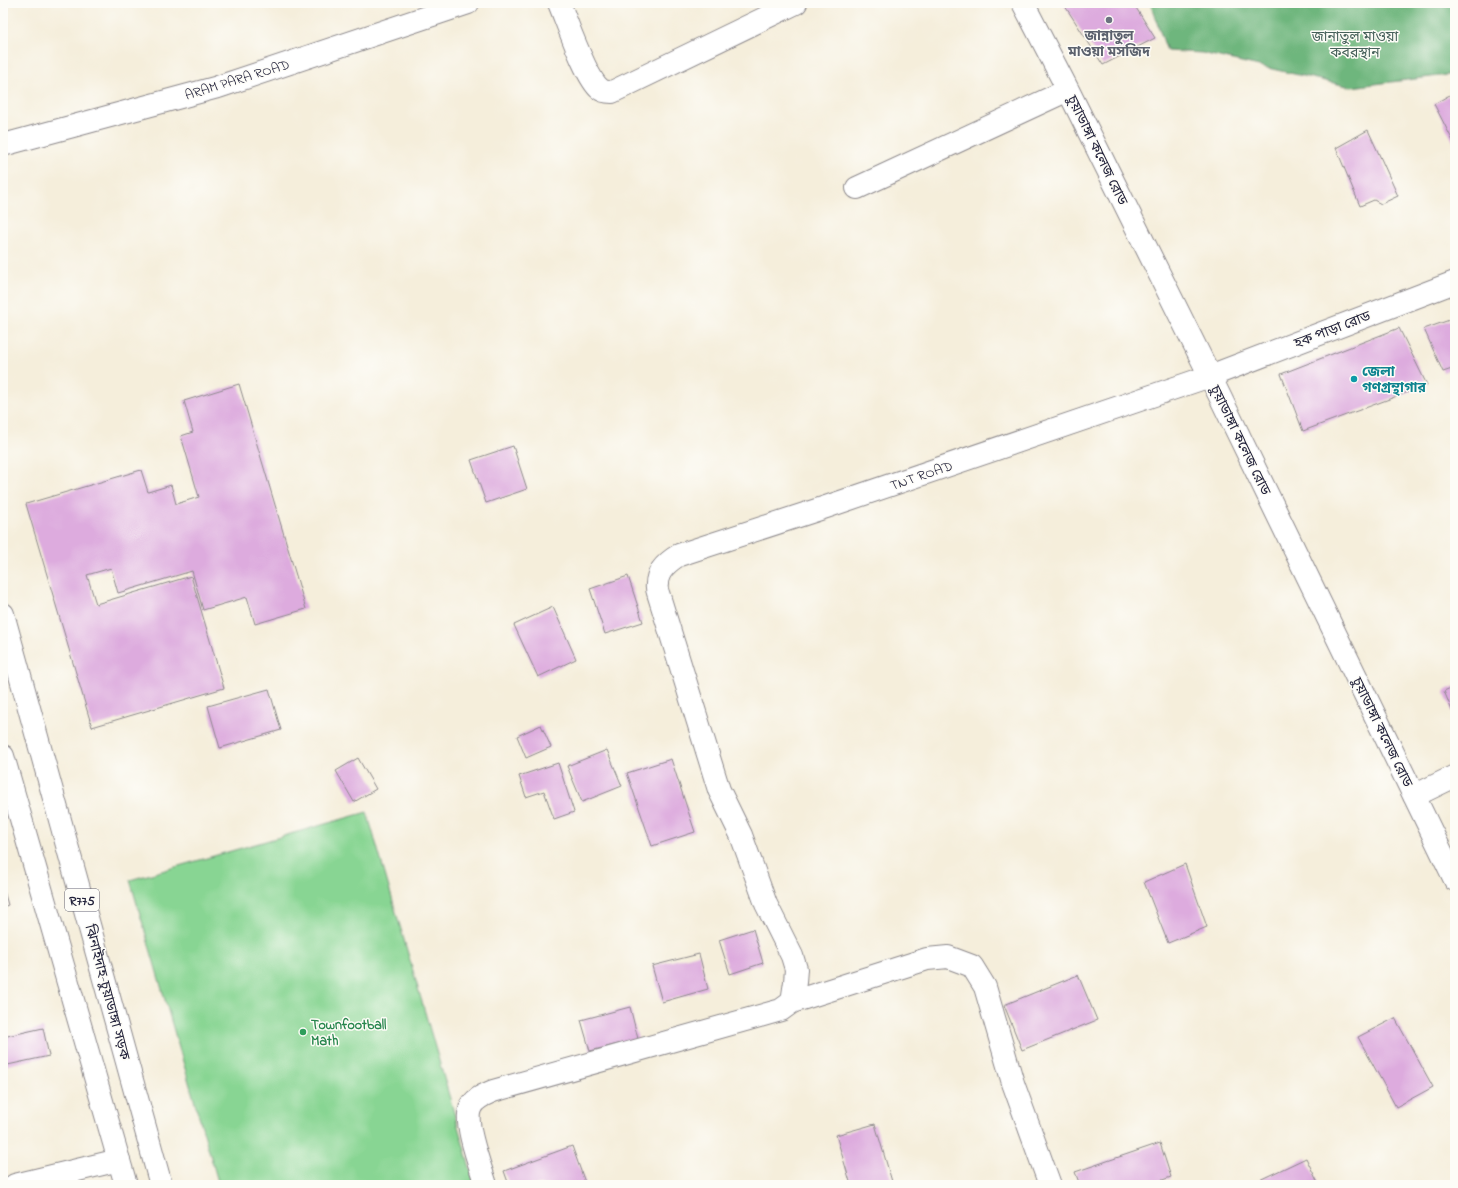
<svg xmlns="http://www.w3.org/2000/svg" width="1458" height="1188" viewBox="0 0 1458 1188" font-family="'Indie Flower','Noto Sans Bengali',sans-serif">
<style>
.green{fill:#88d593;stroke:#557c67}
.forest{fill:#6eb67d;stroke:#486c5c}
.building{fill:#ddabde}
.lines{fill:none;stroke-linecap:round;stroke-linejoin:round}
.minor-casing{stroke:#8c888b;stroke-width:24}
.primary-casing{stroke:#8c888b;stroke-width:24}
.minor{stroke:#fff;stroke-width:22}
.primary{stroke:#fff;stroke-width:22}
.worship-dot{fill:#6b7280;stroke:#fdfcf7;stroke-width:1.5}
.culture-dot{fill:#0f9aa8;stroke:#fdfcf7;stroke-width:1.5}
.leisure-dot{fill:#2e9e5b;stroke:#fdfcf7;stroke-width:1.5}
.labels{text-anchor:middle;stroke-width:3;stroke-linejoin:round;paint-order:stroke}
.shield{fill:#fdfcf7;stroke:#646373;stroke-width:1}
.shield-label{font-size:13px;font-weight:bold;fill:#22223b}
.worship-label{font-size:14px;font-weight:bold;fill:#5b616d;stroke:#fdfcf7}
.park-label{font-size:14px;fill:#46615a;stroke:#fdfcf7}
.street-label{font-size:14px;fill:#22223b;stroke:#fdfcf7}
.culture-label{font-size:14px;font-weight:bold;fill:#0d838f;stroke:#fdfcf7;text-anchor:start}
.leisure-label{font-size:14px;font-weight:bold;fill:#27864d;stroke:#fdfcf7;text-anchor:start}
</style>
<rect width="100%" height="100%" fill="#fdfcf7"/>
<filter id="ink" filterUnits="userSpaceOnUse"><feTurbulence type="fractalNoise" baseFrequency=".025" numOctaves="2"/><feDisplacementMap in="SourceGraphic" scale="8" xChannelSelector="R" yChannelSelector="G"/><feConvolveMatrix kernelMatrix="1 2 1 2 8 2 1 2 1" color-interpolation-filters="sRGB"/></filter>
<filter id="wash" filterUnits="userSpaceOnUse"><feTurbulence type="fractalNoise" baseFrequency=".012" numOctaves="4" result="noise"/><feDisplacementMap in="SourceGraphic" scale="16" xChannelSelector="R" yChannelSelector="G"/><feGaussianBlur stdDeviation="0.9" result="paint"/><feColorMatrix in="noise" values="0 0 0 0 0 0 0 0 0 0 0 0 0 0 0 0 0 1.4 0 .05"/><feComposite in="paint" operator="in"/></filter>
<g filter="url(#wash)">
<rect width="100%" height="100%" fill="#f5eedb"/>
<path class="green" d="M 367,812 L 475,1185 L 219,1185 L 130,880 Z"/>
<path class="forest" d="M 1150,3 L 1455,3 L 1455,74 L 1351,87 L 1202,53 L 1167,51 Z"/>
<g id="blocks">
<path class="building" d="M 1063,3 L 1133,3 L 1155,38 L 1103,65 Z
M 1455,92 L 1455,142 L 1454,143 L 1434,104 Z
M 1368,130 L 1398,196 L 1381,204 L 1374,200 L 1360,206 L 1336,148 Z
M 1455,318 L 1455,368 L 1443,372 L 1424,329 Z
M 1399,328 L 1427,385 L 1303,431 L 1281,374 Z
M 239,384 L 306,609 L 255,624 L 247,597 L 203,610 L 192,571 L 118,593 L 111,568 L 87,575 L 96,604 L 191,576 L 224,688 L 92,727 L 26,504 L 141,470 L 148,492 L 171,485 L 176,504 L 199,497 L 181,436 L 193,432 L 184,401 Z
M 513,446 L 527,489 L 486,503 L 471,460 Z
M 628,576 L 643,622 L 605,634 L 590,589 Z
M 553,607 L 576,659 L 538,677 L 514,625 Z
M 1455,686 L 1455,718 L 1444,691 Z
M 269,689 L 281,730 L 220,748 L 208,706 Z
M 541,725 L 551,747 L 526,758 L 517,736 Z
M 607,750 L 622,786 L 582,802 L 567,766 Z
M 358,758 L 376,789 L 354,802 L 336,771 Z
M 671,759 L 695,832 L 652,846 L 627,773 Z
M 558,763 L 574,812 L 554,819 L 544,791 L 526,797 L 519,776 Z
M 1185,864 L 1207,927 L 1168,943 L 1144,882 Z
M 3,887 L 8,905 L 3,907 Z
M 753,929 L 763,963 L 730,974 L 719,940 Z
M 699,954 L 708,989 L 662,1002 L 652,966 Z
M 1078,975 L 1097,1020 L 1022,1050 L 1004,1005 Z
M 630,1007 L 638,1039 L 590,1051 L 581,1020 Z
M 1395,1018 L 1433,1087 L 1396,1107 L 1358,1037 Z
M 43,1028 L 49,1056 L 3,1066 L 3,1037 Z
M 875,1124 L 893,1185 L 851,1185 L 836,1135 Z
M 1160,1143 L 1171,1177 L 1148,1185 L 1080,1185 L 1075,1172 Z
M 572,1146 L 586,1185 L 509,1185 L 504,1171 Z
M 1306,1158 L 1319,1185 L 1249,1185 Z"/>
</g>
</g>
<g filter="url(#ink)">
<use href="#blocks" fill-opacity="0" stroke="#8c888b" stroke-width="1"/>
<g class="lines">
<defs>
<path id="minor" d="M 559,3 C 567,22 586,78 600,89 C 603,92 608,92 612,92 L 796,3
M 1023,3 L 1068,90 L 1210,376 L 1455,880
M 3,145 L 218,87 L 468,3
M 857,188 L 1068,90
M 1414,796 L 1455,776
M 792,1002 L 927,959 L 948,957 L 972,966 L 985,987 L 1013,1083 L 1050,1185
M 15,1185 L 119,1160
M 486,1185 C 481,1168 464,1125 470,1109 C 473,1099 484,1095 493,1091 L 781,1010 L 792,1002 L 795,982 L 796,969 L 792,956 L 766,904 L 741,835 L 719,790 L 659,596 C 658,593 656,588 657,584 C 657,570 669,561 679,555 L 826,507 L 1210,376 L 1455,282"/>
<path id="primary" d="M 3,614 L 161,1185
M 3,756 L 126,1185"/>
</defs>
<use href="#minor" class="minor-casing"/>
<use href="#primary" class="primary-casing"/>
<use href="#minor" class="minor"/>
<use href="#primary" class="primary"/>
</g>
</g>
<circle class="worship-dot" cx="1109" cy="20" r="4"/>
<circle class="culture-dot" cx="1354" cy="379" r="4"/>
<circle class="leisure-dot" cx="303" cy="1032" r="4"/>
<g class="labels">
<rect class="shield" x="65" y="889" width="34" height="22" rx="3"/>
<g class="shield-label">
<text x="82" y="905">R775</text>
</g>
<g class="worship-label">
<text x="1109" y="40">জান্নাতুল<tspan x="1109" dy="16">মাওয়া মসজিদ</tspan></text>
</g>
<g class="park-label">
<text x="1355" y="41">জানাতুল মাওয়া<tspan x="1355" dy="16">কবরস্থান</tspan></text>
</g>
<g class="street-label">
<text transform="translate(237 79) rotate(-17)" y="5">ARAM PARA ROAD</text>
<text transform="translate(1098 150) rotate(64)" y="5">চুয়াডাঙ্গা কলেজ রোড</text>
<text transform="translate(1332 329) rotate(-21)" y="5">হক পাড়া রোড</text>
<text transform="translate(1241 440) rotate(64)" y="5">চুয়াডাঙ্গা কলেজ রোড</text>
<text transform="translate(921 475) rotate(-19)" y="5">TNT ROAD</text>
<text transform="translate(1383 732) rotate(64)" y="5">চুয়াডাঙ্গা কলেজ রোড</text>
<text transform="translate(108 992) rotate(75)" y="5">ঝিনাইদাহ-চুয়াডাঙ্গা সড়ক</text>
</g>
<g class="culture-label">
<text x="1362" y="376">জেলা<tspan x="1362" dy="16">গণগ্রন্থাগার</tspan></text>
</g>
<g class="leisure-label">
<text x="311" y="1029">Townfootball<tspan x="311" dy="16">Math</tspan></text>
</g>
</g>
<rect width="1458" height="1188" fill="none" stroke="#fdfcf7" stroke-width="16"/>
</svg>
